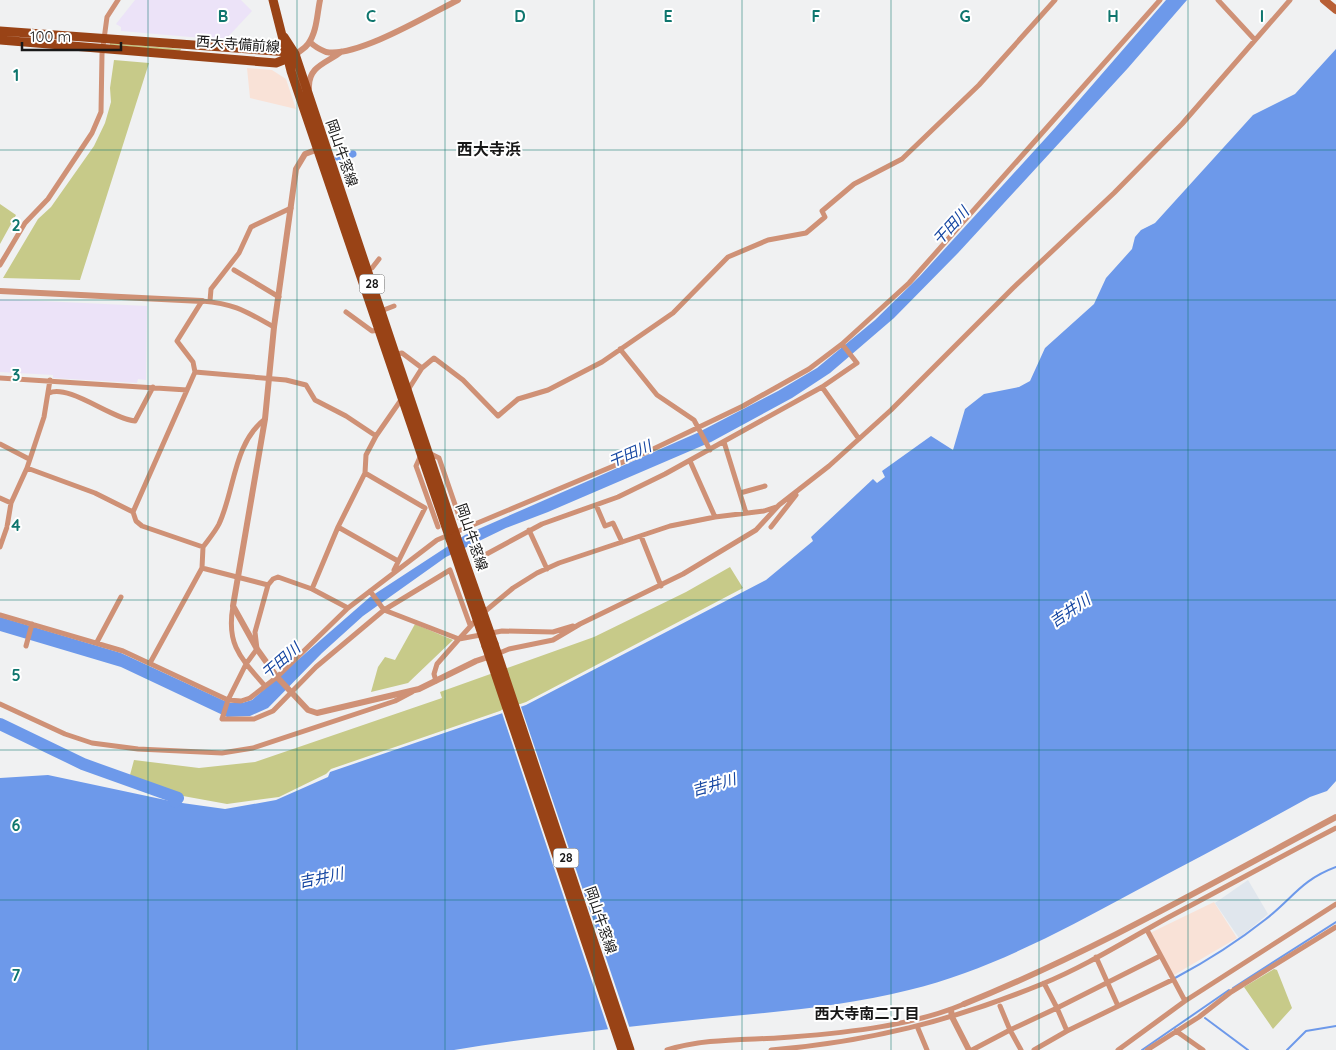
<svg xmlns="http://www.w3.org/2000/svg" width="1336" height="1050" viewBox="0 0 1336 1050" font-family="Quicksand,'Noto Sans JP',sans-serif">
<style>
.commercial{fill:#f9e2d7}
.industrial{fill:#ece3f8}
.built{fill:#e0e6ed}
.green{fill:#c7ca89}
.water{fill:#6d99ea}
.pier{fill:#f0f1f2}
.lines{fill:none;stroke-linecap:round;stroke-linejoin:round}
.stream{stroke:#6d99ea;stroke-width:2}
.canal{stroke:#6d99ea;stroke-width:7}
.river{stroke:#6d99ea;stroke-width:12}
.minor{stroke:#cf9176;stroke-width:5}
.tertiary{stroke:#cf9176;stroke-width:6}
.secondary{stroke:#b85f35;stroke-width:8}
.primary{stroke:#994316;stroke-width:9}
.primary-bridge{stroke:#994316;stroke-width:9}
.grid{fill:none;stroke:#0f766e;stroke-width:1;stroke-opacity:0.55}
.labels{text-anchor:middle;stroke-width:4;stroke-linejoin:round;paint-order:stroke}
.shield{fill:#fff;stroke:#5d5d5d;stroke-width:1}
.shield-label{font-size:12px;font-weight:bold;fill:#181818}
.street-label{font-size:14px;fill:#181818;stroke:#fff}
.water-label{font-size:15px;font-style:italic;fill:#1445a1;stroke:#fff}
.neighbourhood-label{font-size:15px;font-weight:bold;fill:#181818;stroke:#fff}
.quarter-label{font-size:16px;font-weight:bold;fill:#181818;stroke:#fff}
.grid-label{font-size:16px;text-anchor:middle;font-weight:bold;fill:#0f766e;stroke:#fff;stroke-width:4;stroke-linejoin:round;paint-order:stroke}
</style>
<rect width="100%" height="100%" fill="#f0f1f2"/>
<path class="commercial" d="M 247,68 L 272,70 L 286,79 L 296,109 L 250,98 Z
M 1214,902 L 1237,938 L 1174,975 L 1150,933 Z"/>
<path class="industrial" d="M 135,0 L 241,0 L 252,11 L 225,40 L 121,31 L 121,27 L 116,24 Z
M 0,299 L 147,306 L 146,380 L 138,379 L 137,383 L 53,378 L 53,375 L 0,372 Z"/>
<path class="built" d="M 1248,880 L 1268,914 L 1239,938 L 1215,903 Z"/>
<path class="green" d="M 110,43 L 181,49 L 180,51 L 110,45 Z
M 114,60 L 149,63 L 80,280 L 3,278 L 38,219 L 51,207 L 94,146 L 105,123 L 111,102 L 110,88 Z
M 0,204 L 16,215 L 0,244 Z
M 730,567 L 743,588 L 526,702 L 331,769 L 326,774 L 279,797 L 227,804 L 183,796 L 130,775 L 134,760 L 199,768 L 255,762 L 442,698 L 440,692 L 594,637 L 686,592 Z
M 415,624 L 453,640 L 408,683 L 371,692 L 378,667 L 385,657 L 395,660 Z
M 1274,969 L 1277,970 L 1292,1008 L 1273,1029 L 1244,987 Z"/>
<path class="water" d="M 1166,0 L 1187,0 L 1128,68 L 958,253 L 894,318 L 830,373 L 792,398 L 711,442 L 548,512 L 506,528 L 446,557 L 363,616 L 322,653 L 268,708 L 250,716 L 227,717 L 121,667 L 0,631 L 0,617 L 121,653 L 229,703 L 242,703 L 252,700 L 370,597 L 465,535 L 697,433 L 778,391 L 817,368 L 875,320 L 920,276 L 1055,128 Z
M 1336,49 L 1336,781 L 1327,791 L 1310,797 C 1251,830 1190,862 1130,894 C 1060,932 987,971 909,990 C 845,1006 778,1012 712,1018 C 626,1027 540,1036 454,1050 L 0,1050 L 0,778 L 48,775 L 175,802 L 225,809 L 276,800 L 328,777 L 330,772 L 526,705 L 766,580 L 813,541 L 811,537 L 873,479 L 877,483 L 885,477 L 882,471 L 931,436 L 953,450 L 965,409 L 984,394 L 1019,387 L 1030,381 L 1045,348 L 1094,304 L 1106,278 L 1132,249 L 1135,237 L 1141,230 L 1155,223 L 1253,115 L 1295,94 Z"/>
<path class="pier" d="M 520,704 L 630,1029 L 609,1032 L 501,710 Z"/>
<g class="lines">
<path class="stream" d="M 1175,978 C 1207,961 1237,942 1266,919 C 1293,898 1301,880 1336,867
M 1233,988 L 1336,922
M 1205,1018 L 1248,1050
M 1142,1050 L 1229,990
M 1287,1050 L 1306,1031 L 1336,1026"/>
<path class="canal" d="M 338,157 L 353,154"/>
<path class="river" d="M 0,724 L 83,764 L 178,798 L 175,802"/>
<path class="minor" d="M 1218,0 L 1255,40
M 0,265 L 25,223 L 48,199 L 92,133 L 101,112 L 102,54 L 107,17 L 118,0
M 234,270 L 279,297
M 367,270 L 372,268 L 379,259
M 210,301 L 211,289 L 239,253 L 251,227 L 291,208
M 381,311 L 394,306
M 346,312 L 372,331 L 379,330
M 620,349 L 657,395 L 694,420 L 710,450
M 396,354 L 402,353 L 422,368
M 195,372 L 286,380 L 306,385 L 315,400 L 346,416 L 376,436
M 0,378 L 187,390
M 822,387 L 859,439
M 408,390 L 422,368 L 434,358 L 463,380 L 498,416 L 518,399 L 548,390 L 602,362 L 673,313 L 728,257 L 768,240 L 806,233 L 825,217 L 822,211 L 854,184 L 902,159 L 979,85 L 1055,0
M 49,393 C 69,384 112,419 135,421 L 153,387
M 724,442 L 746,513
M 0,444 L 29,459
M 429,453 L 439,458 L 460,519
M 421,455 L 416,466 L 438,527
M 690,461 L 715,517
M 27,468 L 95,493 L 133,512 L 136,521 L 142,526 L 203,547 L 202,568 L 268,585 L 273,579 L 278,577 L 312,589 L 348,608
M 365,473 L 425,508 L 394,570
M 740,493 L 765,486
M 0,498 L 11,503
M 596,505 L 605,526 L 613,523 L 622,542
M 133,512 L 195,372 L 193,362 L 177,341 L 202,301 C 236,304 245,311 274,327
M 338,527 L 398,561
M 771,527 L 796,495
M 529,530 L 547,569
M 641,536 L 661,586
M 0,547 L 7,527 L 11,503 L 27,468 L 44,417 L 50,380
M 203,547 C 208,540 215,532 219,524 C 235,490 233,444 265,419
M 483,556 L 542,524 L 618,497 L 665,474 L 822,387 L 857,363 L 842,344 L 909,283 L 1160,0
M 268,585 L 255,632 L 257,649 L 246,664 L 228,700 L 222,719 L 254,719 L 273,711 L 316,667 L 384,610 L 370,591
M 312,589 L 338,527 L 365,473 L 366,455 L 376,436 L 403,397
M 233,606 C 226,645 241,658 265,686
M 384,610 L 459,639 L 477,619
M 384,610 L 450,570 L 470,625
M 483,613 L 513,588 L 537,573 L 559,563 L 670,526 L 715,517 L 764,511 L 776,507
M 0,615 L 123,651 L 228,700 L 241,701 L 250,698 L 277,677 L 348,608 L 437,540 L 647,452 L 743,406 L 809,369 L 842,344
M 97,642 L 121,597
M 26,646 L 32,624
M 497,654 L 509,649 L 553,640 L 580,624 L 683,574 L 756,530 L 779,505 L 829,466 L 891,410 L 1013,288 L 1114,193 L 1182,124 L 1290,0
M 150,663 L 202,568
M 436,681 L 434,674 L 437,664 L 459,639 L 502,631 L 553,632 L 573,626
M 0,704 L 65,734 L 92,743 L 138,749 L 222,753 L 253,748 L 395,701 L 412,692
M 1147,930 L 1185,1001
M 1096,957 L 1118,1006
M 1000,1006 L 1010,1030 L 1057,1008 L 1044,983
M 917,1026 L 927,1050
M 1067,1031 L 1057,1008 L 1160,956
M 1176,1031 L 1203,1050
M 667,1050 C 702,1039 740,1040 777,1038 C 836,1034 910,1027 964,1004
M 771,1050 C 867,1042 952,1021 1042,984 C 1086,966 1127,940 1169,917 C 1224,888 1280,857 1336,828
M 972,1050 L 1010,1030 L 1021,1050
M 1034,1050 L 1067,1031 L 1172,980
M 1118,1050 L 1185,1001 L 1336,904
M 1147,1050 L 1199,1017 L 1231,992 L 1336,927"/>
<path class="tertiary" d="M 310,42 C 314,46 321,50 326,52 C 357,58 430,14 458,0
M 294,58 C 297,51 304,50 308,44 C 317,32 317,14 320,0
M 309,88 C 308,66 327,63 341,52
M 321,148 L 305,154 L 296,169 L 274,327 L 265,419 L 233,606 L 257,649 L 277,677 L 308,710 L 317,713 L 419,689 L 476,661 L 494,655
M 0,291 L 202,301
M 964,1004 C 1093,952 1214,882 1336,817
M 951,1010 L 952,1017 L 969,1050"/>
<path class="secondary" d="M 1324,0 L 1336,10"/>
<path class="primary" d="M 273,0 L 291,71 L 450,539
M 0,31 L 289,52
M 284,37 L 295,54 L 456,536
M 0,40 L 276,63 L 291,57
M 494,644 L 630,1050
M 486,646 L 622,1050"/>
<path class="primary-bridge" d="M 456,536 L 494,644
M 450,539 L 486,646"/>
</g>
<path class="grid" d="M 148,0 L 148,1050M 297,0 L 297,1050M 445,0 L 445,1050M 594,0 L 594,1050M 742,0 L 742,1050M 891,0 L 891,1050M 1039,0 L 1039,1050M 1188,0 L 1188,1050M 0,150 L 1336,150M 0,300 L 1336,300M 0,450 L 1336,450M 0,600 L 1336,600M 0,750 L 1336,750M 0,900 L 1336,900"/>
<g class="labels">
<g class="shield">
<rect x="359.5" y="274.5" width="25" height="19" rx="4"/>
<rect x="553.5" y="848.5" width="25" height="19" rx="4"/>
</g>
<g class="shield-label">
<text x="372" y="288">28</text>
<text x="566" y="862">28</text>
</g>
<g class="street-label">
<text transform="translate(238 44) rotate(4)" y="5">西大寺備前線</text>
<text transform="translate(342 153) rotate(71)" y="5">岡山牛窓線</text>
<text transform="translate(472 537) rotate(71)" y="5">岡山牛窓線</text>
<text transform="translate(601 920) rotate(71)" y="5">岡山牛窓線</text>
</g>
<g class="water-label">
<text transform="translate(951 226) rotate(-48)" y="5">干田川</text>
<text transform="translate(630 454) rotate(-23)" y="5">干田川</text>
<text transform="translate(1070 611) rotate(-34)" y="5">吉井川</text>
<text transform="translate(281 661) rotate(-41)" y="5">干田川</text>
<text transform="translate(714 785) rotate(-16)" y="5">吉井川</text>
<text transform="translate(321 878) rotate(-12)" y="5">吉井川</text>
</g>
<g class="neighbourhood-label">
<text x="867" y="1019">西大寺南二丁目</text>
</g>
<g class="quarter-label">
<text x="489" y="155">西大寺浜</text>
</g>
</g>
<g class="grid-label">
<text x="223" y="22">B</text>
<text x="371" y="22">C</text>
<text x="520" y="22">D</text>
<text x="668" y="22">E</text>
<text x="816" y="22">F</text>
<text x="965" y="22">G</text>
<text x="1113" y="22">H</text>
<text x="1262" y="22">I</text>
<text x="16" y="81">1</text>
<text x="16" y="231">2</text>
<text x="16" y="381">3</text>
<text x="16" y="531">4</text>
<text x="16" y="681">5</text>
<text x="16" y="831">6</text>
<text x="16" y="981">7</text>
</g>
<path d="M22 42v8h99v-8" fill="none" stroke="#181818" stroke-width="2.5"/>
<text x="30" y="42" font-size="15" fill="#181818" stroke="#ffffff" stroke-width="4" paint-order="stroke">100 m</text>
</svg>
